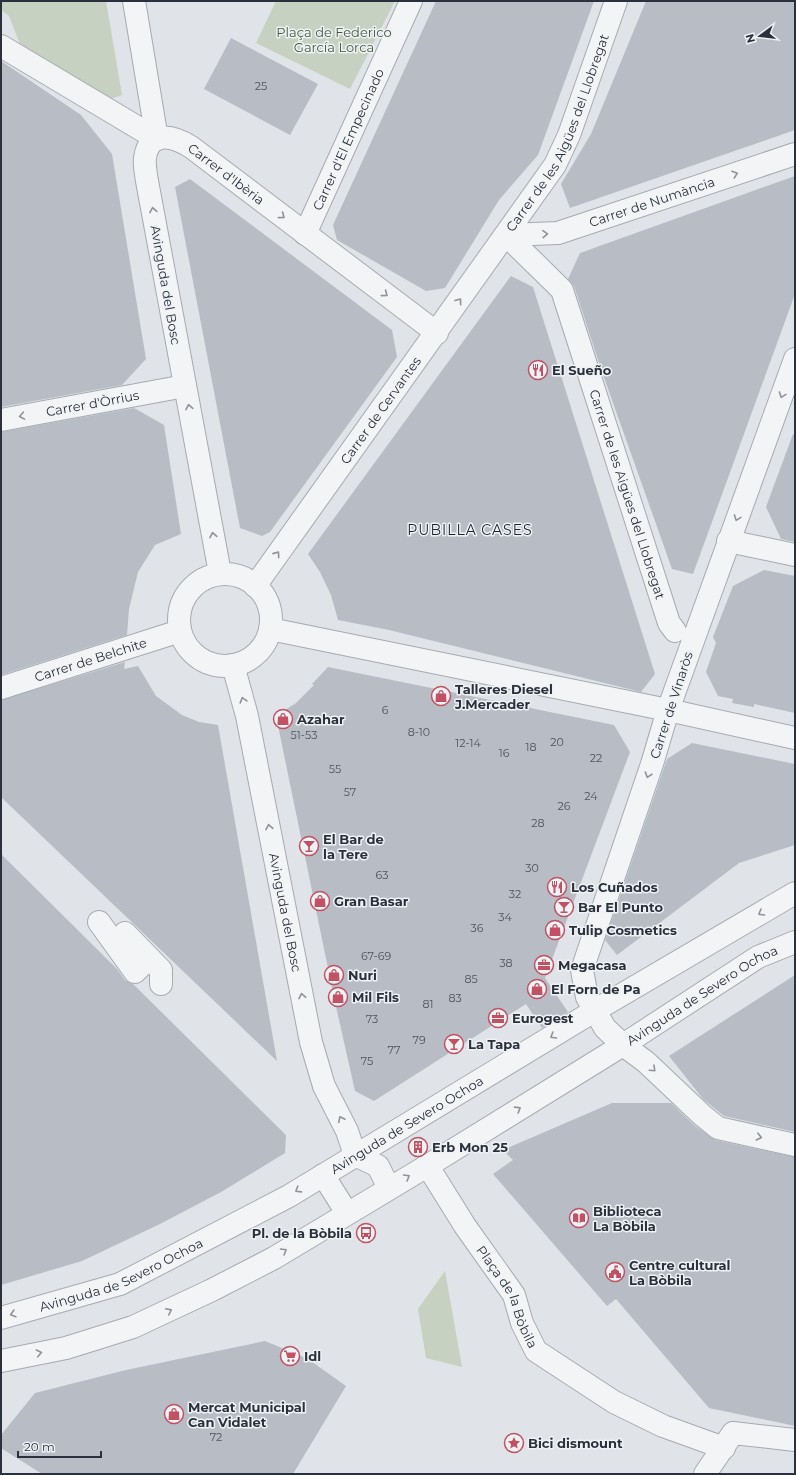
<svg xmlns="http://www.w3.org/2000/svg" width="796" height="1475" viewBox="0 0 796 1475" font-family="Montserrat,sans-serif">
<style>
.green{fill:#c6d1c2}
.building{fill:#b8bcc4}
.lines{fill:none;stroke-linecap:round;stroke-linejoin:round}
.minor-casing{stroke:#a6aab1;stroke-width:24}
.minor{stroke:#f2f4f6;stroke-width:22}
.oneway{stroke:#8e929a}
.labels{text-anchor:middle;stroke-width:3;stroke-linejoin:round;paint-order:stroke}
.number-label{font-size:11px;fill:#4e545f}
.park-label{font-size:13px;fill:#3f5839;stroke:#eff2f5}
.street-label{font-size:13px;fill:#2a313d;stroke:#eff2f5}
.poi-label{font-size:13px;font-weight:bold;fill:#2a313d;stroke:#eff2f5;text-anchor:start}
.neighbourhood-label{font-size:14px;letter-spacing:1px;fill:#1c232e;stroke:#eff2f5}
</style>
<rect width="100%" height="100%" fill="#e0e3e8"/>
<path class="green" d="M 1,1 L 106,1 L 122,95 L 105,101 L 20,44 L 9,16 L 1,10 Z
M 276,1 L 395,1 L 350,89 L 256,43 Z
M 445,1271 L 462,1367 L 426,1358 L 418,1309 Z"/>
<path class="building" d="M 436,1 L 594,1 L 538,155 L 499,200 L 445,288 L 426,291 L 337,240 L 333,225 Z
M 646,1 L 795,1 L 795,130 L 570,208 L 561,184 L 591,134 Z
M 231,38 L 318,84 L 290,135 L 204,89 Z
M 1,61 L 81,115 L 112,154 L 146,359 L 122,385 L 1,407 Z
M 795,176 L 795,294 L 693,574 L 672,569 L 601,369 L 574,286 L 568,279 L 580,253 Z
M 190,179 L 392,330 L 397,357 L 270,532 L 262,536 L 240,528 L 175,187 Z
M 511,276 L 533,287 L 655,674 L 641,692 L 389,630 L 338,620 L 331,595 L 320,572 L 308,554 Z
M 134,408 L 164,425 L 181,534 L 155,545 L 138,572 L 129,609 L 127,635 L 1,675 L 1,432 Z
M 793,434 L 795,435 L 795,542 L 781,539 L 766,507 Z
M 764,570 L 795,576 L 795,713 L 754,704 L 754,707 L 732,703 L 733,699 L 718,696 L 706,672 L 716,643 L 713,637 L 733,586 Z
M 125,662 L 124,669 L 138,666 L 156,696 L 182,715 L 199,722 L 218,725 L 277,1061 L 1,797 L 1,700 Z
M 328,667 L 614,725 L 630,752 L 545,978 L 568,1012 L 542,1028 L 526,1004 L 374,1101 L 355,1091 L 335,1002 L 276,716 L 296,703 L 314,685 L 312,684 Z
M 692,743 L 795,764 L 795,845 L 739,863 L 617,955 L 605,940 L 667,759 Z
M 1,854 L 117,969 L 125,980 L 133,984 L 286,1135 L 285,1153 L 221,1192 L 160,1224 L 82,1261 L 1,1285 Z
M 795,975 L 795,1132 L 724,1116 L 703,1099 L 669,1056 Z
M 612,1103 L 671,1103 L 694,1125 L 715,1140 L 795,1157 L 795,1426 L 709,1408 L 616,1299 L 607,1306 L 493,1174 L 513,1160 L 503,1150 Z
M 265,1341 L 308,1359 L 346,1386 L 293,1474 L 42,1474 L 1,1448 L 1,1435 L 35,1393 L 126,1370 Z"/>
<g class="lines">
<defs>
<g id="minor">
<path d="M 134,1 L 157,139"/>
<path d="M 1,46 L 157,139"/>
<path id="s1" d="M 305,234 L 411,1"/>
<path id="s2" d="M 506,235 L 562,290 L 669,623 L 675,631"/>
<path id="s3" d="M 506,235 L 558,233 L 795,154"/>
<path d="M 795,359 L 668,710 L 652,764 L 582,970 L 587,997 L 605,1028 L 623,1045 L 646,1062 L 702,1115 L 718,1128 L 795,1145"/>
<path id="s4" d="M 1,420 L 185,386"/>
<path d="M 728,541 L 795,555"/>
<path id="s5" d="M 220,573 L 147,181 C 146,174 144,165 145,158 C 149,129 174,136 191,147 L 437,333"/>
<circle cx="225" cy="620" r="46"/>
<path id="s6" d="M 255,586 L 555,165 L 569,135 L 616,1"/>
<path d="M 270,629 L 668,710 L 795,738"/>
<path id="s7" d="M 233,665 L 247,716 L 311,1042 L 324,1086 L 347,1131 L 355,1155 L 378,1166 L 389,1188"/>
<path id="s8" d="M 1,688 L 180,631"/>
<path d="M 99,922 L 135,972 L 141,966 L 121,938 L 125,933 L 161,970 L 161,984"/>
<path id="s9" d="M 427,1165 L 465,1226 L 514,1295 L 522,1323 L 536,1351 L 614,1402 L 663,1426 L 724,1448"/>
<path d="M 323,1175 L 347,1213"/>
<path id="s10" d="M 1,1318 L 120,1284 L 289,1196 L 594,1011 L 795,893"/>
<path id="s11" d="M 1,1361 L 66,1348 L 133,1327 L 212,1290 L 274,1258 L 437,1160 L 623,1045 L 758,957 L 795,942"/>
<path d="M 705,1474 L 733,1433 L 795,1440"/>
</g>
</defs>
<use href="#minor" class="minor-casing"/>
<use href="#minor" class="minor"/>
</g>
<defs><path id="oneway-chevron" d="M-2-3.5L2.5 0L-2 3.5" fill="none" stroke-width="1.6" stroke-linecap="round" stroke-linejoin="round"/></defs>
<g class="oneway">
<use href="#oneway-chevron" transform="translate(735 174) rotate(-19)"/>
<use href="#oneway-chevron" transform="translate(153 210) rotate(-100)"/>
<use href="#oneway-chevron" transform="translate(282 216) rotate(37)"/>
<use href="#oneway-chevron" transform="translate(545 234) rotate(-2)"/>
<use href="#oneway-chevron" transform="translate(385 294) rotate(37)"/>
<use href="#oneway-chevron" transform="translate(459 301) rotate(-54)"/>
<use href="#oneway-chevron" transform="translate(782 395) rotate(110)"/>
<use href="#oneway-chevron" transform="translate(189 407) rotate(-101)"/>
<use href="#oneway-chevron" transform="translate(22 416) rotate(170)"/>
<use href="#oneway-chevron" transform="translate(737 518) rotate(110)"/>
<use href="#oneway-chevron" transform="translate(213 535) rotate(-101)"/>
<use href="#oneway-chevron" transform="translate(277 554) rotate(-55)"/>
<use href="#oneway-chevron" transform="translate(243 700) rotate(-106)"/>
<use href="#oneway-chevron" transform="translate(648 775) rotate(109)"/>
<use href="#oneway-chevron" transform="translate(269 827) rotate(-101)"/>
<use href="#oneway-chevron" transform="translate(761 913) rotate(150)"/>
<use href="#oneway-chevron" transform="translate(302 996) rotate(-101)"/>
<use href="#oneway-chevron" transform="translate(553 1036) rotate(149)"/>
<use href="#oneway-chevron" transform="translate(653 1069) rotate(43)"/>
<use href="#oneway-chevron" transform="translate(518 1109) rotate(-32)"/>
<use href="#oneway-chevron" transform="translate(341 1119) rotate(-116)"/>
<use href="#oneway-chevron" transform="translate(759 1137) rotate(13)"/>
<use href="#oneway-chevron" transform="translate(407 1177) rotate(-31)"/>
<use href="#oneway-chevron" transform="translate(298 1190) rotate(148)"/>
<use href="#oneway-chevron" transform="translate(284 1251) rotate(-31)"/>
<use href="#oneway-chevron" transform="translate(169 1311) rotate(-26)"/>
<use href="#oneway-chevron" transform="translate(13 1314) rotate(164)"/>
<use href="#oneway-chevron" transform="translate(39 1353) rotate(-11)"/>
</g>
<defs>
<symbol id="restaurant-ring" viewBox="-11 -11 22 22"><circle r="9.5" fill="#eff2f5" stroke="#c15163" stroke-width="1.5"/><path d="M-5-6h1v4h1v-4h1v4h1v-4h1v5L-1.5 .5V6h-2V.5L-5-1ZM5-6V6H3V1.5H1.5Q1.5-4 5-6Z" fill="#c15163"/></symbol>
<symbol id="shop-ring" viewBox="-11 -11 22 22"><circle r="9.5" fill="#eff2f5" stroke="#c15163" stroke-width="1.5"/><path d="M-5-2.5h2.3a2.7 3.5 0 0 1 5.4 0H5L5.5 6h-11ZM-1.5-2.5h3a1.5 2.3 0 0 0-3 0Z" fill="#c15163"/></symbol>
<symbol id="bar-ring" viewBox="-11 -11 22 22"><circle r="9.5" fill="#eff2f5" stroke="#c15163" stroke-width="1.5"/><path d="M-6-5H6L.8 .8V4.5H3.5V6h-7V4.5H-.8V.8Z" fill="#c15163"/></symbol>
<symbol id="office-ring" viewBox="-11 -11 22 22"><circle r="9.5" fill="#eff2f5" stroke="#c15163" stroke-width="1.5"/><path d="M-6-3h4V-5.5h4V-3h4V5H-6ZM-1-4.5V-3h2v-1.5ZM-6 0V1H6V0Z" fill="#c15163"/></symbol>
<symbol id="building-ring" viewBox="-11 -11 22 22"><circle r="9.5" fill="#eff2f5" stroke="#c15163" stroke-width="1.5"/><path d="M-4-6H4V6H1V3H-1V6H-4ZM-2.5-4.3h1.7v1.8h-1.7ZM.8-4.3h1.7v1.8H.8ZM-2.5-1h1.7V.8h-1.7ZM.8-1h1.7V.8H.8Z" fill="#c15163"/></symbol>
<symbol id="library-ring" viewBox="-11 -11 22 22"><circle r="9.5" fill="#eff2f5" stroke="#c15163" stroke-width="1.5"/><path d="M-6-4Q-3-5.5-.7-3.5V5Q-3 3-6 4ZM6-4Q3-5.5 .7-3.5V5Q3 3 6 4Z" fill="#c15163"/></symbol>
<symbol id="bus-ring" viewBox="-11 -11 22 22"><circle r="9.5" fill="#eff2f5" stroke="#c15163" stroke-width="1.5"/><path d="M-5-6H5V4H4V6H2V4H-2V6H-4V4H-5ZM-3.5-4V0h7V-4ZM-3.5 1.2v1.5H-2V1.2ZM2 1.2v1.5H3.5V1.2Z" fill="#c15163"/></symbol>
<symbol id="civic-ring" viewBox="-11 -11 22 22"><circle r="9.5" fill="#eff2f5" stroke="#c15163" stroke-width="1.5"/><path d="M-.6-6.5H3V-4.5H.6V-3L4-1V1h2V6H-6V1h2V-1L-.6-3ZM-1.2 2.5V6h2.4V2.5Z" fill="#c15163"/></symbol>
<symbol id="supermarket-ring" viewBox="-11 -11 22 22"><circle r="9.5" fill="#eff2f5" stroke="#c15163" stroke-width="1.5"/><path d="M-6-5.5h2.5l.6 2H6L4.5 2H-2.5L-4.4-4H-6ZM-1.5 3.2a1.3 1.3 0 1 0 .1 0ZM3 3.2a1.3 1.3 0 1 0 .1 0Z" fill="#c15163"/></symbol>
<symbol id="sight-ring" viewBox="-11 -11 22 22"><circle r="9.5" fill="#eff2f5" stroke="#c15163" stroke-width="1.5"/><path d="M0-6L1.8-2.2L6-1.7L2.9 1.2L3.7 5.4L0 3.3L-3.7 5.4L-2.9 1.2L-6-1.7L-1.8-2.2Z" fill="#c15163"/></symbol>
</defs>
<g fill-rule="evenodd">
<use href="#restaurant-ring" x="527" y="359" width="22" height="22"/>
<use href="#shop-ring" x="430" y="685" width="22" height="22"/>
<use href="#shop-ring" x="272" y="708" width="22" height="22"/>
<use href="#bar-ring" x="298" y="835" width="22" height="22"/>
<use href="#restaurant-ring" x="546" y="876" width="22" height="22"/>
<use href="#shop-ring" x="309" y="890" width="22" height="22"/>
<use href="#bar-ring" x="553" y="896" width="22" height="22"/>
<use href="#shop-ring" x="544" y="919" width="22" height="22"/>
<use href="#office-ring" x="533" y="954" width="22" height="22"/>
<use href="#shop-ring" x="323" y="964" width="22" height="22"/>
<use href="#shop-ring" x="526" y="978" width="22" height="22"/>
<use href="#shop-ring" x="327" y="986" width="22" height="22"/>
<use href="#office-ring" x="487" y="1007" width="22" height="22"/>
<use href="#bar-ring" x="443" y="1033" width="22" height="22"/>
<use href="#building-ring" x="407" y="1136" width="22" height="22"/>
<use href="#library-ring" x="568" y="1207" width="22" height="22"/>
<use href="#bus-ring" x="355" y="1222" width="22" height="22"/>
<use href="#civic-ring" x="604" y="1261" width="22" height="22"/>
<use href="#supermarket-ring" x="279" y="1345" width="22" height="22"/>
<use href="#shop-ring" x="163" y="1403" width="22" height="22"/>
<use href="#sight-ring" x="503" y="1432" width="22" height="22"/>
</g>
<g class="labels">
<g class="number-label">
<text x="261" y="90">25</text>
<text x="385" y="714">6</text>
<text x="419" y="736">8-10</text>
<text x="304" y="739">51-53</text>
<text x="557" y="746">20</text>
<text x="468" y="747">12-14</text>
<text x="531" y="751">18</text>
<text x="504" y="757">16</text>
<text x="596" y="762">22</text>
<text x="335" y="773">55</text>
<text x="350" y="796">57</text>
<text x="591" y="800">24</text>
<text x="564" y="810">26</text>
<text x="538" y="827">28</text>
<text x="532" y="872">30</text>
<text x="382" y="879">63</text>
<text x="515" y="898">32</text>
<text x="505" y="921">34</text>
<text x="477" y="932">36</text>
<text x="376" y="960">67-69</text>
<text x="506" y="967">38</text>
<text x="471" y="983">85</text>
<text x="455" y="1002">83</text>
<text x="428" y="1008">81</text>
<text x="372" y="1023">73</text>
<text x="419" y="1044">79</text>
<text x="394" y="1054">77</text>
<text x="367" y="1065">75</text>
<text x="216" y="1441">72</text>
</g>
<g class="park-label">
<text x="334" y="37">Plaça de Federico<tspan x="334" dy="15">García Lorca</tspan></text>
</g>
<g class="street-label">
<text dy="5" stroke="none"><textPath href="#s6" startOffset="547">Carrer de les Aigües del Llobregat</textPath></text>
<text dy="5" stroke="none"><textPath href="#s1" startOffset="104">Carrer d'El Empecinado</textPath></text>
<text dy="5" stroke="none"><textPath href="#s5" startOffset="526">Carrer d'Ibèria</textPath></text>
<text dy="5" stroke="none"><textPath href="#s3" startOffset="151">Carrer de Numància</textPath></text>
<text transform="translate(166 285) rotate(80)" y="5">Avinguda del Bosc</text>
<text dy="5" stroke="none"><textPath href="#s4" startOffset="93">Carrer d'Òrrius</textPath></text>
<text dy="5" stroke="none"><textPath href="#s6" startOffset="216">Carrer de Cervantes</textPath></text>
<text dy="5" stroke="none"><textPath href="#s2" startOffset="293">Carrer de les Aigües del Llobregat</textPath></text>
<text dy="5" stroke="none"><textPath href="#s8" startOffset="94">Carrer de Belchite</textPath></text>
<text transform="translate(671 705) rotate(-72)" y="5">Carrer de Vinaròs</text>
<text dy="5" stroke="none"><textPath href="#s7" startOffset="253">Avinguda del Bosc</textPath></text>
<text dy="5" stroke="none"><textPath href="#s11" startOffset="796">Avinguda de Severo Ochoa</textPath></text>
<text dy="5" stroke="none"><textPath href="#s10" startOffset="452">Avinguda de Severo Ochoa</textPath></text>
<text dy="5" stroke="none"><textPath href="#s10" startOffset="128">Avinguda de Severo Ochoa</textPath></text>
<text dy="5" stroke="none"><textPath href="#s9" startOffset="155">Plaça de la Bòbila</textPath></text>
</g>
<g class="poi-label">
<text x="552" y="375">El Sueño</text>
<text x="455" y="694">Talleres Diesel<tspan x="455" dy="15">J.Mercader</tspan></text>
<text x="297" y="724">Azahar</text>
<text x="323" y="844">El Bar de<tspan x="323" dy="15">la Tere</tspan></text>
<text x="571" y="892">Los Cuñados</text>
<text x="334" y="906">Gran Basar</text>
<text x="578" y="912">Bar El Punto</text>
<text x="569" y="935">Tulip Cosmetics</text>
<text x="558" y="970">Megacasa</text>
<text x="348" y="980">Nuri</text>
<text x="551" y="994">El Forn de Pa</text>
<text x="352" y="1002">Mil Fils</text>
<text x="512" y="1023">Eurogest</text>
<text x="468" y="1049">La Tapa</text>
<text x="432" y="1152">Erb Mon 25</text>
<text x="593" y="1216">Biblioteca<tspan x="593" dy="15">La Bòbila</tspan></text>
<text x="352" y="1238" text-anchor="end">Pl. de la Bòbila</text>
<text x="629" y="1270">Centre cultural<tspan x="629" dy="15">La Bòbila</tspan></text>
<text x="304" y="1361">Idl</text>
<text x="188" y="1412">Mercat Municipal<tspan x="188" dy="15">Can Vidalet</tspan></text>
<text x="528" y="1448">Bici dismount</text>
</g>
<g class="neighbourhood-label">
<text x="470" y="535">PUBILLA CASES</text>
</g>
</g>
<rect width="796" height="1475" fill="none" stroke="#2a313d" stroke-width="4"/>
<g transform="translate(760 36) rotate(255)" stroke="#eff2f5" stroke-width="3" paint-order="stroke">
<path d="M0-3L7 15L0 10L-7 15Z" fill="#2a313d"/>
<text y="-6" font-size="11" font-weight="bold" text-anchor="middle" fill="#2a313d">N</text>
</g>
<path d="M18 1451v6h83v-6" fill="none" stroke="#2a313d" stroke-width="2"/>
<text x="24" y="1451" font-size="12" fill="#2a313d" stroke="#eff2f5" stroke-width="3" paint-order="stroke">20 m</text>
</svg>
